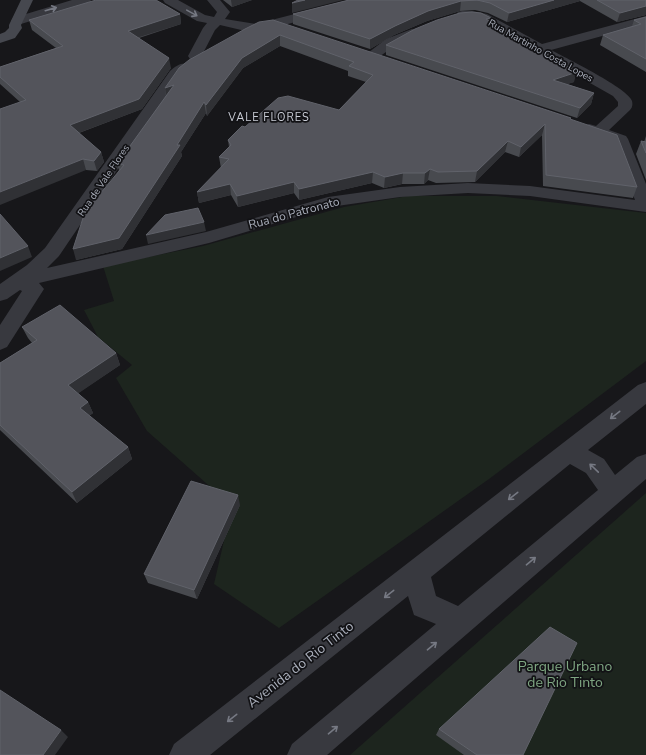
<svg xmlns="http://www.w3.org/2000/svg" width="646" height="755" viewBox="0 0 646 755" font-family="'Nunito Sans',sans-serif">
<style>
.green{fill:#1d251e}
.lines{fill:none;stroke-linecap:round;stroke-linejoin:round}
.street{fill:#38393f;fill-rule:evenodd}
.secondary{fill:#46484f;fill-rule:evenodd}
.wall{fill:#484a4f}
.shaded-wall{fill:#303135}
.building{fill:#53545b;stroke:#60626a}
.oneway{stroke:#767983}
.labels{text-anchor:middle;stroke-width:3.5;stroke-linejoin:round;paint-order:stroke}
.far-street-label{font-size:10px;fill:#a9aeba;stroke:#121215}
.far-neighbourhood-label{font-size:11px;letter-spacing:1px;fill:#cacdd6;stroke:#121215}
.street-label{font-size:12px;fill:#a9aeba;stroke:#121215}
.near-street-label{font-size:14px;fill:#a9aeba;stroke:#121215}
.near-park-label{font-size:14px;fill:#7fa682;stroke:#121215}
</style>
<rect width="100%" height="100%" fill="#17171a"/>
<path class="green" d="M 408,196 L 497,196 L 646,213 L 646,361 L 489,479 L 279,628 L 214,584 L 232,506 L 147,431 L 116,378 L 132,365 L 98,337 L 84,310 L 114,301 L 103,266 L 203,246 L 344,207 Z
M 646,493 L 646,755 L 350,755 Z"/>
<g class="lines">
<path class="street" d="M 72,0 L 91,0 L 89,3 L 21,24 L 13,24 L 11,21 L 13,18 Z
M 163,0 L 178,0 L 205,15 L 214,17 L 217,12 L 207,0 L 220,0 L 230,12 L 225,19 L 256,24 L 349,0 L 369,0 L 367,3 L 254,33 L 220,25 L 215,30 L 200,59 L 190,59 L 188,56 L 203,28 L 207,23 L 197,21 L 165,3 Z
M 462,11 L 472,11 L 487,14 L 542,44 L 646,16 L 646,24 L 551,50 C 566,58 629,89 632,101 C 633,105 632,108 630,110 L 609,130 L 626,136 L 628,139 L 646,184 L 646,212 L 530,196 L 468,193 L 400,197 L 330,207 L 209,243 L 39,283 L 44,289 L 7,347 L 0,350 L 0,325 L 22,291 L 20,290 L 7,299 L 0,301 L 0,284 L 27,265 L 45,248 L 170,71 C 176,66 181,62 189,64 L 191,67 L 180,77 L 59,256 L 47,268 L 206,232 L 328,197 L 400,187 L 468,183 L 530,186 L 635,200 L 613,142 L 584,132 L 581,129 L 584,126 L 589,124 L 596,126 L 618,106 L 618,102 L 613,96 L 479,20 L 458,18 L 456,15 L 458,12 Z
M 412,29 L 417,30 L 418,33 L 417,36 L 396,45 L 376,59 L 366,59 L 364,56 L 386,39 Z
M 646,382 L 646,404 L 588,450 L 604,459 L 615,475 L 637,457 L 646,454 L 646,479 L 327,755 L 287,755 L 292,744 L 436,624 L 414,615 L 408,596 L 210,755 L 169,755 L 174,744 L 638,385 ZM 570,464 L 586,473 L 598,490 L 458,606 L 436,596 L 431,577 Z"/>
<path class="secondary" d="M 21,0 L 33,0 L 21,25 L 22,28 L 15,38 L 0,43 L 0,34 L 5,32 L 9,28 L 9,25 Z"/>
</g>
<path class="wall" d="M 223,0 L 252,0 L 232,7 Z
M 349,0 L 646,0 L 646,15 L 617,22 L 580,1 L 507,22 L 488,13 L 475,10 L 460,11 L 427,21 L 394,35 L 370,49 L 293,24 L 293,14 Z
M 180,14 L 181,24 L 139,38 L 171,68 L 142,109 L 79,133 L 101,152 L 104,162 L 97,171 L 86,170 L 20,102 L 0,84 L 0,67 L 56,48 L 32,30 L 29,20 Z
M 646,17 L 646,72 L 600,45 L 603,35 L 632,26 L 634,20 Z
M 491,18 L 490,22 L 574,82 L 567,84 L 594,93 L 591,104 L 577,118 L 386,55 L 386,45 Z
M 259,22 L 571,118 L 570,119 L 637,187 L 633,198 L 543,186 L 542,135 L 519,157 L 505,152 L 475,182 L 436,183 L 428,180 L 424,184 L 402,184 L 384,188 L 372,183 L 299,200 L 294,193 L 238,207 L 231,195 L 199,203 L 197,192 L 221,168 L 219,157 L 229,147 L 228,140 L 245,127 L 339,110 L 366,82 L 348,76 L 348,71 L 280,46 L 243,68 L 207,116 L 206,113 L 181,152 L 182,156 L 122,249 L 76,260 L 119,170 L 117,164 L 166,96 L 165,88 Z
M 646,136 L 646,180 L 636,154 L 641,141 L 644,142 Z
M 22,327 L 116,353 L 120,365 L 78,393 L 88,402 L 93,413 L 89,416 L 128,447 L 132,459 L 77,503 L 0,430 L 0,363 L 32,343 L 28,338 Z
M 240,505 L 197,599 L 148,583 L 144,574 Z
M 439,729 L 523,755 L 464,755 L 436,735 Z"/>
<path class="shaded-wall" d="M 231,0 L 252,0 L 232,7 Z
M 305,0 L 343,0 L 292,13 L 292,3 Z
M 554,0 L 580,0 L 580,1 L 507,22 L 509,13 Z
M 461,1 L 460,11 L 427,21 L 394,35 L 370,49 L 370,39 L 395,26 L 428,11 Z
M 646,6 L 646,15 L 617,22 L 620,13 Z
M 180,14 L 181,24 L 130,40 L 128,31 Z
M 491,18 L 489,28 L 486,19 Z
M 280,35 L 280,46 L 243,68 L 207,116 L 206,105 L 242,58 Z
M 169,58 L 171,68 L 142,109 L 73,135 L 70,125 Z
M 577,72 L 574,82 L 550,90 L 553,80 Z
M 174,85 L 167,99 L 165,88 Z
M 594,93 L 591,104 L 577,118 L 580,108 Z
M 204,102 L 206,113 L 181,152 L 182,156 L 122,249 L 76,260 L 73,249 L 177,145 Z
M 545,124 L 542,135 L 519,157 L 521,147 Z
M 508,141 L 505,152 L 475,182 L 477,171 Z
M 101,152 L 104,162 L 97,171 L 94,161 Z
M 83,159 L 86,170 L 0,205 L 0,192 Z
M 430,169 L 428,180 L 424,184 L 425,173 Z
M 373,172 L 372,183 L 299,200 L 299,189 Z
M 403,173 L 402,184 L 384,188 L 385,177 Z
M 294,182 L 294,193 L 238,207 L 237,196 Z
M 230,184 L 231,195 L 199,203 L 197,192 Z
M 204,222 L 206,231 L 148,244 L 146,235 Z
M 28,246 L 32,257 L 0,271 L 0,258 Z
M 116,353 L 120,365 L 73,397 L 68,385 Z
M 88,402 L 93,413 L 85,419 L 80,408 Z
M 128,447 L 132,459 L 77,503 L 72,492 Z
M 238,495 L 240,505 L 197,599 L 194,590 Z
M 61,730 L 68,737 L 55,755 L 43,755 Z"/>
<path class="building" d="M 96,0 L 156,0 L 180,14 L 128,31 L 169,58 L 139,99 L 70,125 L 101,152 L 94,161 L 83,159 L 0,192 L 0,109 L 26,100 L 0,77 L 0,67 L 63,46 L 29,20 Z
M 298,0 L 305,0 L 292,3 Z
M 349,0 L 554,0 L 509,13 L 490,3 L 477,0 L 461,1 L 428,11 L 395,26 L 370,39 L 293,14 Z
M 597,0 L 646,0 L 646,6 L 620,13 Z
M 472,12 L 481,13 L 491,18 L 486,19 L 577,72 L 553,80 L 594,93 L 580,108 L 386,45 L 415,29 L 437,20 L 460,13 Z
M 646,17 L 646,59 L 603,35 L 641,24 L 634,20 Z
M 273,20 L 571,118 L 570,119 L 617,135 L 637,187 L 546,175 L 545,124 L 521,147 L 508,141 L 477,171 L 438,172 L 430,169 L 425,173 L 403,173 L 385,177 L 373,172 L 299,189 L 294,182 L 237,196 L 230,184 L 197,192 L 229,159 L 219,157 L 231,145 L 228,140 L 242,126 L 245,127 L 278,98 L 288,96 L 339,110 L 373,75 L 349,66 L 354,62 L 280,35 L 242,58 L 206,105 L 204,102 L 177,145 L 180,145 L 119,238 L 73,249 L 85,212 L 124,165 L 117,164 L 174,85 L 165,88 L 179,68 L 189,60 L 245,29 L 259,22 Z
M 641,141 L 646,142 L 646,153 Z
M 198,208 L 204,222 L 146,235 L 165,215 Z
M 0,214 L 28,246 L 0,258 Z
M 60,305 L 116,353 L 68,385 L 88,402 L 80,408 L 128,447 L 72,492 L 0,425 L 0,363 L 37,340 L 22,327 Z
M 191,481 L 238,495 L 194,590 L 144,574 Z
M 550,627 L 577,643 L 523,755 L 477,755 L 439,729 Z
M 0,690 L 61,730 L 43,755 L 0,755 Z"/>
<defs><path id="oneway-shaft" d="M-6 0H5M1.5-3L5.5 0L1.5 3" fill="none" stroke-width="1.6" stroke-linecap="round" stroke-linejoin="round"/></defs>
<g class="oneway">
<use href="#oneway-shaft" transform="translate(51 9) rotate(-16)"/>
<use href="#oneway-shaft" transform="translate(192 13) rotate(29)"/>
<use href="#oneway-shaft" transform="translate(615 415) rotate(142)"/>
<use href="#oneway-shaft" transform="translate(594 468) rotate(-136)"/>
<use href="#oneway-shaft" transform="translate(513 496) rotate(142)"/>
<use href="#oneway-shaft" transform="translate(531 561) rotate(-40)"/>
<use href="#oneway-shaft" transform="translate(389 594) rotate(142)"/>
<use href="#oneway-shaft" transform="translate(432 646) rotate(-40)"/>
<use href="#oneway-shaft" transform="translate(232 718) rotate(142)"/>
<use href="#oneway-shaft" transform="translate(333 730) rotate(-40)"/>
</g>
<g class="labels">
<g class="far-street-label">
<text transform="translate(541 50) rotate(29)" y="4">Rua Martinho Costa Lopes</text>
<text transform="translate(103 180) rotate(-56)" y="4">Rua de Vale Flores</text>
</g>
<g class="far-neighbourhood-label">
<text x="269" y="121">VALE FLORES</text>
</g>
<g class="street-label">
<text transform="translate(294 213) rotate(-15)" y="4">Rua do Patronato</text>
</g>
<g class="near-street-label">
<text transform="translate(300 664) rotate(-38)" y="5">Avenida do Rio Tinto</text>
</g>
<g class="near-park-label">
<text x="565" y="671">Parque Urbano<tspan x="565" dy="16">de Rio Tinto</tspan></text>
</g>
</g>
</svg>
